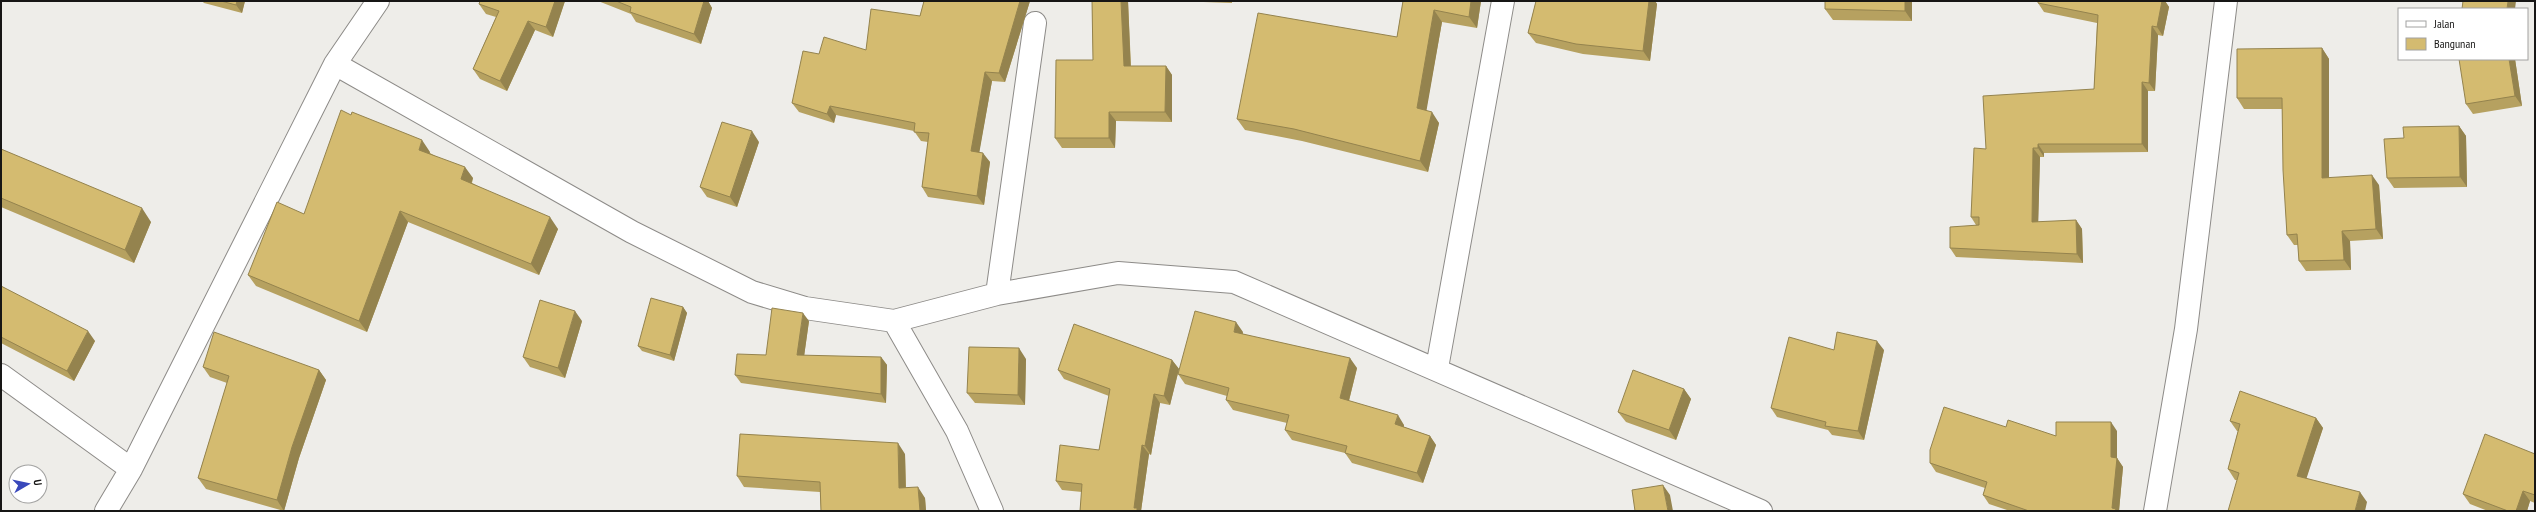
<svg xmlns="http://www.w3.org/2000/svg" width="2536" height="512" viewBox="0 0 2536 512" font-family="'PT Sans Narrow',sans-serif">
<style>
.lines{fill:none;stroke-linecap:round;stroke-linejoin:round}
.minor-casing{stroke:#8d8b88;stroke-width:24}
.minor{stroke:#fff;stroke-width:22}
.wall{fill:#b6a160}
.shaded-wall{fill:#94834e}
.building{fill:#d4bb70;stroke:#94834e}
</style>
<rect width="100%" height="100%" fill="#eeede9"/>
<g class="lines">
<defs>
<path id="minor" d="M 335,64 L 632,232 L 752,292 L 805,308 L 894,321 L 997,294 L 1118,273 L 1234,282 L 1761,511
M 997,294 L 1035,23
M 894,321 L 957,431 L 992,511
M 1437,368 L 1503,1
M 1,375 L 131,469
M 106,511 L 131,469 L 335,64 L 378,1
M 2155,511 L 2186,329 L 2226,1"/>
</defs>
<use href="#minor" class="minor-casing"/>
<use href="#minor" class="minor"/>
</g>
<path class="wall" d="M 202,1 L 245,1 L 242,13 L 204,3 Z
M 565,1 L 553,37 L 535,30 L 507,91 L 480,79 L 473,69 L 496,17 L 486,14 L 479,4 Z
M 598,1 L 708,1 L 712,8 L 701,44 L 636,22 L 631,14 Z
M 924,1 L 1030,1 L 1005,82 L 992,81 L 979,152 L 990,162 L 984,205 L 928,197 L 922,187 L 928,142 L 921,141 L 914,131 L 836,115 L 834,123 L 799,112 L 792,103 L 819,54 L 866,50 L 920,16 Z
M 1092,1 L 1128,1 L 1131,66 L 1166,66 L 1172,75 L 1172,122 L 1116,121 L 1115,148 L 1062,148 L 1055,138 L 1093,60 Z
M 1175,1 L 1232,1 L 1232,3 Z
M 1403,1 L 1481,1 L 1477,28 L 1442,22 L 1426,110 L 1439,123 L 1428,172 L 1302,141 L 1245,130 L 1237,119 L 1397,37 Z
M 1536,1 L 1655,1 L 1657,4 L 1650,61 L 1583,54 L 1536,43 L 1528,33 Z
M 1825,1 L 1912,1 L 1912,21 L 1833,20 L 1825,9 Z
M 2038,1 L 2165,1 L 2169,7 L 2163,36 L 2158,35 L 2155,91 L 2148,91 L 2148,152 L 2044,153 L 2044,157 L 2040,157 L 2038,222 L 2076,220 L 2082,229 L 2083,263 L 1956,257 L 1950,248 L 1976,225 L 1971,217 L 1986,149 L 2094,89 L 2097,23 L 2044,12 L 2038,3 Z
M 2322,48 L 2329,59 L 2329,178 L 2379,185 L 2383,239 L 2350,241 L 2351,270 L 2306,271 L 2299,261 L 2298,245 L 2294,245 L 2287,235 L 2282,109 L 2244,109 L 2237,98 Z
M 2515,59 L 2522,106 L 2473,114 L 2466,104 Z
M 2459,126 L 2466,136 L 2467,187 L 2394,188 L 2387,178 L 2404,138 Z
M 759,142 L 737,207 L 707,197 L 700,187 Z
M 1,149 L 151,222 L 134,263 L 1,207 Z
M 430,152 L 430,153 L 473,178 L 472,183 L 558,229 L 539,275 L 408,222 L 367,332 L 256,286 L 248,275 L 304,214 Z
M 1,286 L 95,341 L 74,381 L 1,343 Z
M 683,307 L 687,313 L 674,361 L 642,351 L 638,346 Z
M 582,321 L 565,378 L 530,367 L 523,357 Z
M 809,321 L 804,356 L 881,357 L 887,365 L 886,403 L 741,383 L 735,375 L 766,355 Z
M 1243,332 L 1243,334 L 1357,368 L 1349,401 L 1404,425 L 1404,427 L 1430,436 L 1436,445 L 1423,483 L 1352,463 L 1345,453 L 1292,440 L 1285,430 L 1287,423 L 1233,410 L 1226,400 L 1227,396 L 1185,384 L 1178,374 Z
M 1834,350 L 1884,350 L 1864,440 L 1832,435 L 1828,430 L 1777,417 L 1771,408 Z
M 1026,359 L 1025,405 L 975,403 L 967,393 Z
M 1172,360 L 1179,369 L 1170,405 L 1160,403 L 1151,455 L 1149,454 L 1141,511 L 1080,511 L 1082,492 L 1062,490 L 1056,481 L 1099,450 L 1109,396 L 1064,379 L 1058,370 Z
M 203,367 L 319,370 L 326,380 L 299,458 L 284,511 L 206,489 L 198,478 L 227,383 L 210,377 Z
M 1684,389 L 1691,399 L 1676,440 L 1626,422 L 1618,412 Z
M 2316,418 L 2323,428 L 2306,478 L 2367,502 L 2237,480 L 2235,480 L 2228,469 L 2238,431 L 2237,431 L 2230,421 Z
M 2006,427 L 2056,436 L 2117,431 L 2117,458 L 2123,467 L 2119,511 L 2010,511 L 1989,504 L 1983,495 L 1985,488 L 1936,472 L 1930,463 Z
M 905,454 L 906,488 L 925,498 L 926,511 L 821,511 L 820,492 L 744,487 L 737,476 Z
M 2535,454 L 2535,503 L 2530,501 L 2527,511 L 2488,511 L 2470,504 L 2463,494 Z"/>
<path class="shaded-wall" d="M 237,1 L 245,1 L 242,13 L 236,5 Z
M 555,1 L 565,1 L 553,37 L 546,27 Z
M 704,1 L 708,1 L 712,8 L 701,44 L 694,34 Z
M 1020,1 L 1030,1 L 1005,82 L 999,73 Z
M 1121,1 L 1128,1 L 1131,75 L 1124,66 Z
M 1471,1 L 1481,1 L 1477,28 L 1469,17 Z
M 1649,1 L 1655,1 L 1657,4 L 1650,61 L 1643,51 Z
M 1905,1 L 1912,1 L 1912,21 L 1905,11 Z
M 2162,1 L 2165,1 L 2169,7 L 2163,36 L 2157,27 Z
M 2508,1 L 2516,1 L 2515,9 L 2507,9 Z
M 1434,10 L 1442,22 L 1425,119 L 1417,108 Z
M 528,21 L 535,30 L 507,91 L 500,81 Z
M 2152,26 L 2158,35 L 2155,91 L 2149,83 Z
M 2322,48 L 2329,59 L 2329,189 L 2322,178 Z
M 2509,59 L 2515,59 L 2522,106 L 2515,96 Z
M 1166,66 L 1172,75 L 1172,122 L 1165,112 Z
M 985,72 L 992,81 L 978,160 L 971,151 Z
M 2142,82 L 2148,91 L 2148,152 L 2142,144 Z
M 830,106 L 836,115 L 834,123 L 827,114 Z
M 1109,112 L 1116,121 L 1115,148 L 1109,138 Z
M 1432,112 L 1439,123 L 1428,172 L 1420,161 Z
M 2459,126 L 2466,136 L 2467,187 L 2460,177 Z
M 752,131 L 759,142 L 737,207 L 730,197 Z
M 422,140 L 430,152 L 427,161 L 419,150 Z
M 2038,144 L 2044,153 L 2044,157 L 2038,148 Z
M 2033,148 L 2040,157 L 2038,231 L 2032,222 Z
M 983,153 L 990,162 L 984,205 L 977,196 Z
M 465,167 L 473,178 L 469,190 L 461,179 Z
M 2372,175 L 2379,185 L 2383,239 L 2376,229 Z
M 142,208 L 151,222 L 134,263 L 125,250 Z
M 400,211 L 408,222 L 367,332 L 359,321 Z
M 550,217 L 558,229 L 539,275 L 531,264 Z
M 2076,220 L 2082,229 L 2083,263 L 2077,254 Z
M 2342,231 L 2350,241 L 2351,270 L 2344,260 Z
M 683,307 L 687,313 L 674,361 L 670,355 Z
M 575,311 L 582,321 L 565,378 L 558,368 Z
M 803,313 L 809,321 L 803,364 L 797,355 Z
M 1236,322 L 1243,332 L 1240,342 L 1234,332 Z
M 88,331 L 95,341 L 74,381 L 67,371 Z
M 1877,341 L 1884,350 L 1864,440 L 1858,431 Z
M 1019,348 L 1026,359 L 1025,405 L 1018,395 Z
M 881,357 L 887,365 L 886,403 L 881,394 Z
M 1350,358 L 1357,368 L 1347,408 L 1340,398 Z
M 1172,360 L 1179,369 L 1170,405 L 1164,396 Z
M 319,370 L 326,380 L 299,458 L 284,511 L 277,500 L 292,447 Z
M 1684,389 L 1691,399 L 1676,440 L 1669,430 Z
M 1154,394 L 1160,403 L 1151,455 L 1145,446 Z
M 1398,415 L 1404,425 L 1402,434 L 1395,424 Z
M 2316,418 L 2323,428 L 2304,486 L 2297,476 Z
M 2111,422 L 2117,431 L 2117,458 L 2123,467 L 2119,511 L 2114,511 L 2112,508 L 2111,457 Z
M 1430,436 L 1436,445 L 1423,483 L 1417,473 Z
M 898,443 L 905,454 L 906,499 L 899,488 Z
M 1142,445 L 1149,454 L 1141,511 L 1136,511 L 1134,508 Z
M 1663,485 L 1670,495 L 1673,511 L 1668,511 Z
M 918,487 L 925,498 L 926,511 L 920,511 Z
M 2523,491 L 2530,501 L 2527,511 L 2516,511 Z
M 2360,492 L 2367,502 L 2365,511 L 2355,511 Z"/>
<path class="building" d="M 221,1 L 237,1 L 236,5 Z
M 480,1 L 555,1 L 546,27 L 528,21 L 500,81 L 473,69 L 499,11 L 479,4 Z
M 616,1 L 704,1 L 694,34 L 630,12 L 631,7 Z
M 924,1 L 1020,1 L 999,73 L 985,72 L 971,151 L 983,153 L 977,196 L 922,187 L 929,133 L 914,132 L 915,123 L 830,106 L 827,114 L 792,103 L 803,51 L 819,54 L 824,37 L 866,50 L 871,9 L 920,16 Z
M 1092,1 L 1121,1 L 1124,66 L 1166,66 L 1165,112 L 1109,112 L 1109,138 L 1055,138 L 1056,60 L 1093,60 Z
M 1403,1 L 1471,1 L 1469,17 L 1434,10 L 1417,108 L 1432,112 L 1420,161 L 1294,129 L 1237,119 L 1258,13 L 1397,37 Z
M 1536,1 L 1649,1 L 1643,51 L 1576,44 L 1528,33 Z
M 1825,1 L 1905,1 L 1905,11 L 1825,9 Z
M 2038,1 L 2162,1 L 2157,27 L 2152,26 L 2149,83 L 2142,82 L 2142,144 L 2038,144 L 2038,148 L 2033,148 L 2032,222 L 2076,220 L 2077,254 L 1950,248 L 1950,227 L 1979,225 L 1979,217 L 1971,217 L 1974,148 L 1986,149 L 1983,96 L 2094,89 L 2098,15 L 2038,3 Z
M 2463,1 L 2508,1 L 2507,9 L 2462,9 Z
M 2322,48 L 2322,178 L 2372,175 L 2376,229 L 2342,231 L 2344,260 L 2299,261 L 2297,234 L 2287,235 L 2283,170 L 2282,98 L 2237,98 L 2237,49 Z
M 2459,59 L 2509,59 L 2515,96 L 2466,104 Z
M 341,110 L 351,115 L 352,112 L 422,140 L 419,150 L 465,167 L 461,179 L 550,217 L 531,264 L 400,211 L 359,321 L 248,275 L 277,202 L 304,214 Z
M 722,122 L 752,131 L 730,197 L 700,187 Z
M 2459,126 L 2460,177 L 2387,178 L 2384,139 L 2404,138 L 2403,127 Z
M 1,149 L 142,208 L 125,250 L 1,198 Z
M 1,286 L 88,331 L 67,371 L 1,337 Z
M 651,298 L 683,307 L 670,355 L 638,346 Z
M 540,300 L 575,311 L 558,368 L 523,357 Z
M 772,308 L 803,313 L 797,355 L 881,357 L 881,394 L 735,375 L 737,354 L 766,355 Z
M 1195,311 L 1236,322 L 1234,332 L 1350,358 L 1340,398 L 1398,415 L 1395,424 L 1430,436 L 1417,473 L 1345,453 L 1347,446 L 1285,430 L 1289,415 L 1226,400 L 1229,388 L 1178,374 Z
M 1074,324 L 1172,360 L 1164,396 L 1154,394 L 1145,446 L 1142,445 L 1134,508 L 1137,508 L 1137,511 L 1080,511 L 1082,484 L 1056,481 L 1060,445 L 1099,450 L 1110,389 L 1058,370 Z
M 214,332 L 319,370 L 292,447 L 277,500 L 198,478 L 229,376 L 203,367 Z
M 1837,332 L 1877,341 L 1858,431 L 1825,426 L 1826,422 L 1771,408 L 1789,337 L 1834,350 Z
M 969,347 L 1019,348 L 1018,395 L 967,393 Z
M 1633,370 L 1684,389 L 1669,430 L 1618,412 Z
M 2240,391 L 2316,418 L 2297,476 L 2360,492 L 2355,511 L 2228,511 L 2239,473 L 2228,469 L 2240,424 L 2230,421 Z
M 1944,407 L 2006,427 L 2008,420 L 2056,436 L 2056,422 L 2111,422 L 2111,457 L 2117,458 L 2112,508 L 2116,509 L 2115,511 L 2029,511 L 1983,495 L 1987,482 L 1930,463 L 1930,450 Z
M 740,434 L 898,443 L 899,488 L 918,487 L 920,511 L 821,511 L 820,482 L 737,476 Z
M 2485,434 L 2535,454 L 2535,495 L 2523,491 L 2516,511 L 2508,511 L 2463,494 Z
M 1663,485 L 1668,511 L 1635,511 L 1632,490 Z"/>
<rect width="2536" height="512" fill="none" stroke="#171615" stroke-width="4"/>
<rect x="2398" y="8" width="130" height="52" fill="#ffffff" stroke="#a2a2a1"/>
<rect x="2406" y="21" width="20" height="6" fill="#ffffff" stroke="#a2a2a1"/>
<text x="2434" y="28" font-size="12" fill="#171615">Jalan</text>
<rect x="2406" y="38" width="20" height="12" fill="#d4bb70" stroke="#a2a2a1"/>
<text x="2434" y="48" font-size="12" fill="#171615">Bangunan</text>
<g transform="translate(28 484) rotate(81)"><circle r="19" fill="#ffffff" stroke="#a2a2a1"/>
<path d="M0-3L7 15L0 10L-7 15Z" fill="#3948bb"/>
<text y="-6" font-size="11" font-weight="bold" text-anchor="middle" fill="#171615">U</text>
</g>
</svg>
